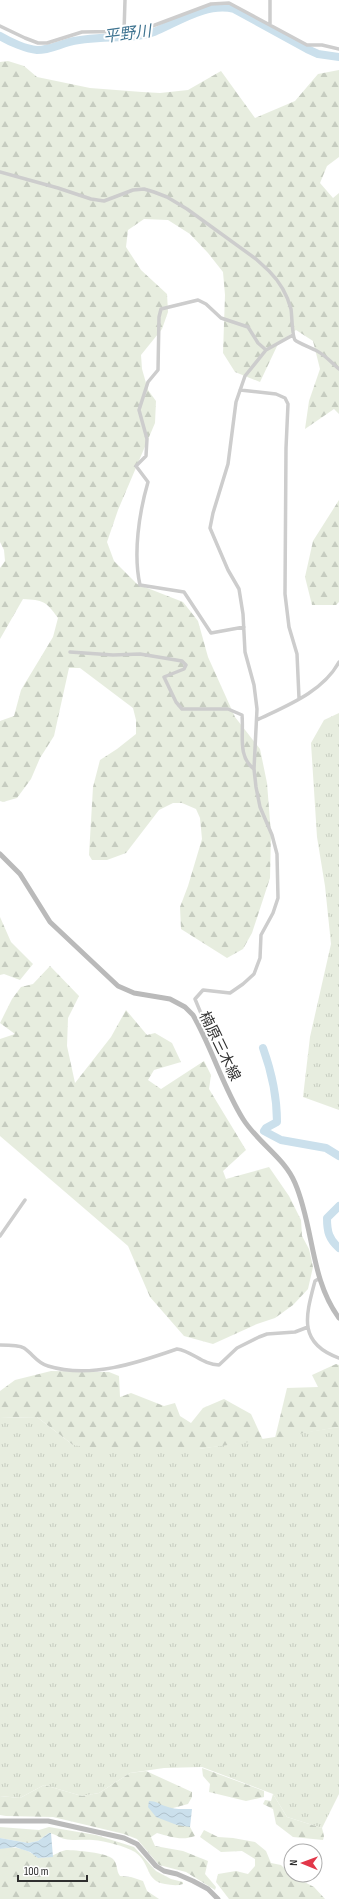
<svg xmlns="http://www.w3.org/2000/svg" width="339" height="1899" viewBox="0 0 339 1899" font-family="'Sofia Sans Condensed','Noto Sans JP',sans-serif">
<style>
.grass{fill:url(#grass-tufts)}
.forest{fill:url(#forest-firs)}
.water{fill:url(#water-waves)}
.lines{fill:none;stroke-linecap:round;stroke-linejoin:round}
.river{stroke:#cbe0ec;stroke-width:8}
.street{stroke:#cdcdcd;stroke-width:3.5}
.secondary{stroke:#bababa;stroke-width:5}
.labels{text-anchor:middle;stroke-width:4;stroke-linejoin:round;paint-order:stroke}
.street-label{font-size:15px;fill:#303030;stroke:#fff}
.water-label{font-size:16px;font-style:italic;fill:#3f7491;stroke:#fff}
</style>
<defs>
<pattern id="grass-tufts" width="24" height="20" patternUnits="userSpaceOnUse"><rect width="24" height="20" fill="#e7eddf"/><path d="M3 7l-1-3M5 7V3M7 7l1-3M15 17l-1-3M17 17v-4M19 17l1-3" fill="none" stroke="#c6ccc0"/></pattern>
<pattern id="forest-firs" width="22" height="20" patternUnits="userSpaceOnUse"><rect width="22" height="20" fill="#e7eddf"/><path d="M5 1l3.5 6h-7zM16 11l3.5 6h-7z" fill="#c6ccc0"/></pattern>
<pattern id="water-waves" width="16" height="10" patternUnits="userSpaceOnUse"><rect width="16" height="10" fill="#cbe0ec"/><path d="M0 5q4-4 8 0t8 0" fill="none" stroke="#afc0cb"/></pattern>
</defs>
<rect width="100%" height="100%" fill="#fff"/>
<path class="grass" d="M 339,713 L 339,1110 L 303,1097 L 310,1037 L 331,944 L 325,886 L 317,837 L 311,743 L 324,720 Z
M 37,1417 L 73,1445 L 199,1449 L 339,1427 L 339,1794 L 322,1828 L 287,1817 L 273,1794 L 202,1767 L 164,1768 L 130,1773 L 99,1793 L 82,1796 L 44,1785 L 20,1798 L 0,1796 L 0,1418 Z"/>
<path class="forest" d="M 8,61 L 24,66 L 37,77 L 90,88 L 142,92 L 160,93 L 188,90 L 221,71 L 255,118 L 295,101 L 318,74 L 339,70 L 339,157 L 327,166 L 320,183 L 333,198 L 339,193 L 339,414 L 334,409 L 305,429 L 309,401 L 320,369 L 313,341 L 296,330 L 278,344 L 260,382 L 235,372 L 223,353 L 225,295 L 223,272 L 208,253 L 190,234 L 168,220 L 144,219 L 128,230 L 126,247 L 141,270 L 167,294 L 168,312 L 162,329 L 141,355 L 142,369 L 148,390 L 156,401 L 155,423 L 118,510 L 107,542 L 114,561 L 137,584 L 183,602 L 198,621 L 208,657 L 235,717 L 260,749 L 267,783 L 271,834 L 270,878 L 252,933 L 243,949 L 227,958 L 181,929 L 180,907 L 188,886 L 202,839 L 200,818 L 196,809 L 182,803 L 173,803 L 159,810 L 126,853 L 107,860 L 92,860 L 89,855 L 93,787 L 100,760 L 117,749 L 136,734 L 136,720 L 133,708 L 80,668 L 69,668 L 54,736 L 40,758 L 31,779 L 17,798 L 3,802 L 0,801 L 0,721 L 14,716 L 21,690 L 53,637 L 58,618 C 46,601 43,600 23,599 L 0,639 L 0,568 L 5,561 L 4,550 L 0,542 L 0,62 Z
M 339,500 L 339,602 L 336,605 L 312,605 L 305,577 L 313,541 Z
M 0,917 L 11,942 L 33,964 L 20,980 L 4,974 L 0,975 Z
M 50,966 L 79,996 L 68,1018 L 67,1046 L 75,1083 L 111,1037 L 126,1010 L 147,1035 L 155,1033 L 172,1043 L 181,1062 L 154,1070 L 148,1080 L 161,1089 L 204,1061 L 211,1075 L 209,1089 L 246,1150 L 223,1171 L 226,1179 L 269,1167 L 289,1196 L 301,1220 L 302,1236 L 309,1249 L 313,1267 L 308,1289 L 293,1305 L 275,1318 L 257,1324 L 213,1344 L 184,1336 L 150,1297 L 128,1246 L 0,1136 L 0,1039 L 15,1034 L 0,1023 L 12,999 L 21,987 L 33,984 Z
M 336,1364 L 339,1365 L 339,1427 L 275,1438 L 287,1388 L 318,1387 L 312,1375 Z
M 51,1371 L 109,1372 L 119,1376 L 120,1397 L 131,1393 L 164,1406 L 175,1403 L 180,1416 L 191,1423 L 203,1408 L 224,1399 L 251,1414 L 263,1440 L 199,1449 L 117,1451 L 73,1445 L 37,1417 L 0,1418 L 0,1391 L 15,1380 Z
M 202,1768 L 264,1791 L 264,1797 L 246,1801 L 209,1792 L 210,1784 L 203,1776 Z
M 146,1771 L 192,1792 L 192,1797 L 188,1804 L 173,1808 L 190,1827 L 195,1836 C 182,1841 171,1837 157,1833 L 151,1837 L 155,1846 L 183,1851 L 208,1861 L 205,1874 L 216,1887 L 215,1890 L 186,1872 L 159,1865 L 137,1839 L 124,1834 L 53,1817 L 6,1816 L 0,1815 L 0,1796 L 20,1798 L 44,1785 L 82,1796 L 99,1793 L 130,1773 Z
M 273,1794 L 287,1817 L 322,1828 L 324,1836 L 323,1840 L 293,1837 L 276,1824 L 273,1809 L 263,1804 L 265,1800 L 271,1801 Z
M 0,1827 L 39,1830 L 49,1827 L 96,1835 L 134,1847 L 156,1871 L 171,1879 L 183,1882 L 183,1884 C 177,1886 171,1885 165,1884 C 145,1881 151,1863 135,1852 C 124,1846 106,1841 93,1840 C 84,1839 74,1841 65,1839 C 59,1838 56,1834 49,1833 L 38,1841 L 28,1843 L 0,1838 Z
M 204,1830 L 218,1837 L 233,1838 L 255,1842 L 266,1851 L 271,1863 L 281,1865 L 291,1875 L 314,1887 L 325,1899 L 229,1899 L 216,1882 L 218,1874 L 236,1871 L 248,1874 L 255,1866 L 255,1859 L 242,1851 L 221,1852 L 200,1837 Z
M 6,1847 C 14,1847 25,1849 31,1853 C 34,1854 36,1857 39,1858 C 51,1859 56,1852 66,1850 C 75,1850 108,1853 113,1859 C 118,1864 116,1871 120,1876 L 131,1877 L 143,1881 L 147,1891 L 159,1899 L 0,1899 L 0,1849 Z"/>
<path class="water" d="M 149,1801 C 156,1801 159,1804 165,1806 C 174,1810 183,1809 192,1809 L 190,1827 L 177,1825 L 156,1817 L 148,1807 Z
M 49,1833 L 51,1833 L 53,1857 L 38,1858 L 30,1852 L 15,1847 L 0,1849 L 0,1838 L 28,1843 L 38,1841 Z"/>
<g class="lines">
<path class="river" d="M 0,36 C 10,42 26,49 37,50 C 48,50 56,46 66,43 C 94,34 130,41 154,32 C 178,22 207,2 234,9 L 307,49 L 318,54 L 339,57
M 263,1048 C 272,1073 277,1095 277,1122 L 266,1128 L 264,1131 L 281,1140 L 326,1148 L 339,1156
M 339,1206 L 327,1218 C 327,1232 329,1239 339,1248"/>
<path class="street" d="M 270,0 L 270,25
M 0,26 L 25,38 L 38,43 L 47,43 L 82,32 L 139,31 L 211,4 L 229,3 L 307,45 L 322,45 L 339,49
M 124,32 L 125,0
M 0,172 L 58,188 L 91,199 L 104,201 L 133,190 L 144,189 L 154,192 L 167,197 L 187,209 L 256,259 L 269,271 C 280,282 287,294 291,309 C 292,315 292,336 295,340 C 298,343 312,348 317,351 C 325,355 332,363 339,369
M 240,390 L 276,394 L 285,398 L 288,404 L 286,448 L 285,594 L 289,627 L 297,654 L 299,698
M 244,627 L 211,633 L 184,592 L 140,585 C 133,554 139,513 148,482 L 136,466 L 146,456 L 147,439 L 139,410 L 148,382 L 158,370 L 159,317 L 161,309 L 198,300 L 206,304 L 221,318 L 248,327 L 258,343 L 266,350
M 70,652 L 113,655 L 140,654 L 182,661 L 186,665 L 184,669 L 164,677 L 176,702 L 182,709 L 228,709 L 242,715 C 244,734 237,756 254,769
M 257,720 C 286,706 323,692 339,662
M 205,1039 L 210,1035 L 195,999 L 203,990 L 230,993 L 243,984 L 254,974 L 260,958 L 261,935 L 273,913 L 278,898 L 277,854 L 272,835 L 260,807 L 256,787 L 254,769 L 257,709 L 254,685 L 245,652 L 243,614 L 239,589 L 228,570 L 210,528 L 213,513 L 228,464 L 236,402 L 245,376 L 266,350 L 293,335
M 0,1236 L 25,1200
M 320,1278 L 315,1281 C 306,1315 297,1343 339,1358
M 0,1345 C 7,1345 19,1345 24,1348 C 33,1354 37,1363 48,1366 C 90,1379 137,1363 177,1349 C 192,1351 203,1365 219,1365 L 237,1348 L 259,1337 L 267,1334 L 295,1332 L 308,1327"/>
<path class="secondary" d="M 0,854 L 20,874 L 50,922 L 118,986 L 134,993 L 170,999 L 185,1007 L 193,1015 C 212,1048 223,1087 243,1119 C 258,1143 284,1157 295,1183 C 314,1227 310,1279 339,1318
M 0,1821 L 48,1821 L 124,1838 L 137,1844 L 156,1866 L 164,1871 L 177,1874 L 193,1881 L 208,1889 L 218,1899"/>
</g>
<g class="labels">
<g class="street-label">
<text transform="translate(220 1046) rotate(64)" y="5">楠原三木線</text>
</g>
<g class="water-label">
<text transform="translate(127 33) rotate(-7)" y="6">平野川</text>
</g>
</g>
<g transform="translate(303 1863) rotate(271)"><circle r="19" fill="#ffffff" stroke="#acacac"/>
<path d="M0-3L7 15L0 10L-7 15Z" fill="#e23749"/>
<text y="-6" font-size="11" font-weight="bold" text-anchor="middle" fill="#303030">N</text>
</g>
<path d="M18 1875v6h69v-6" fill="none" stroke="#303030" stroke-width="2"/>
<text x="24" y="1875" font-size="12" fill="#303030" stroke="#ffffff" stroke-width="3" paint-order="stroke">100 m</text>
</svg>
